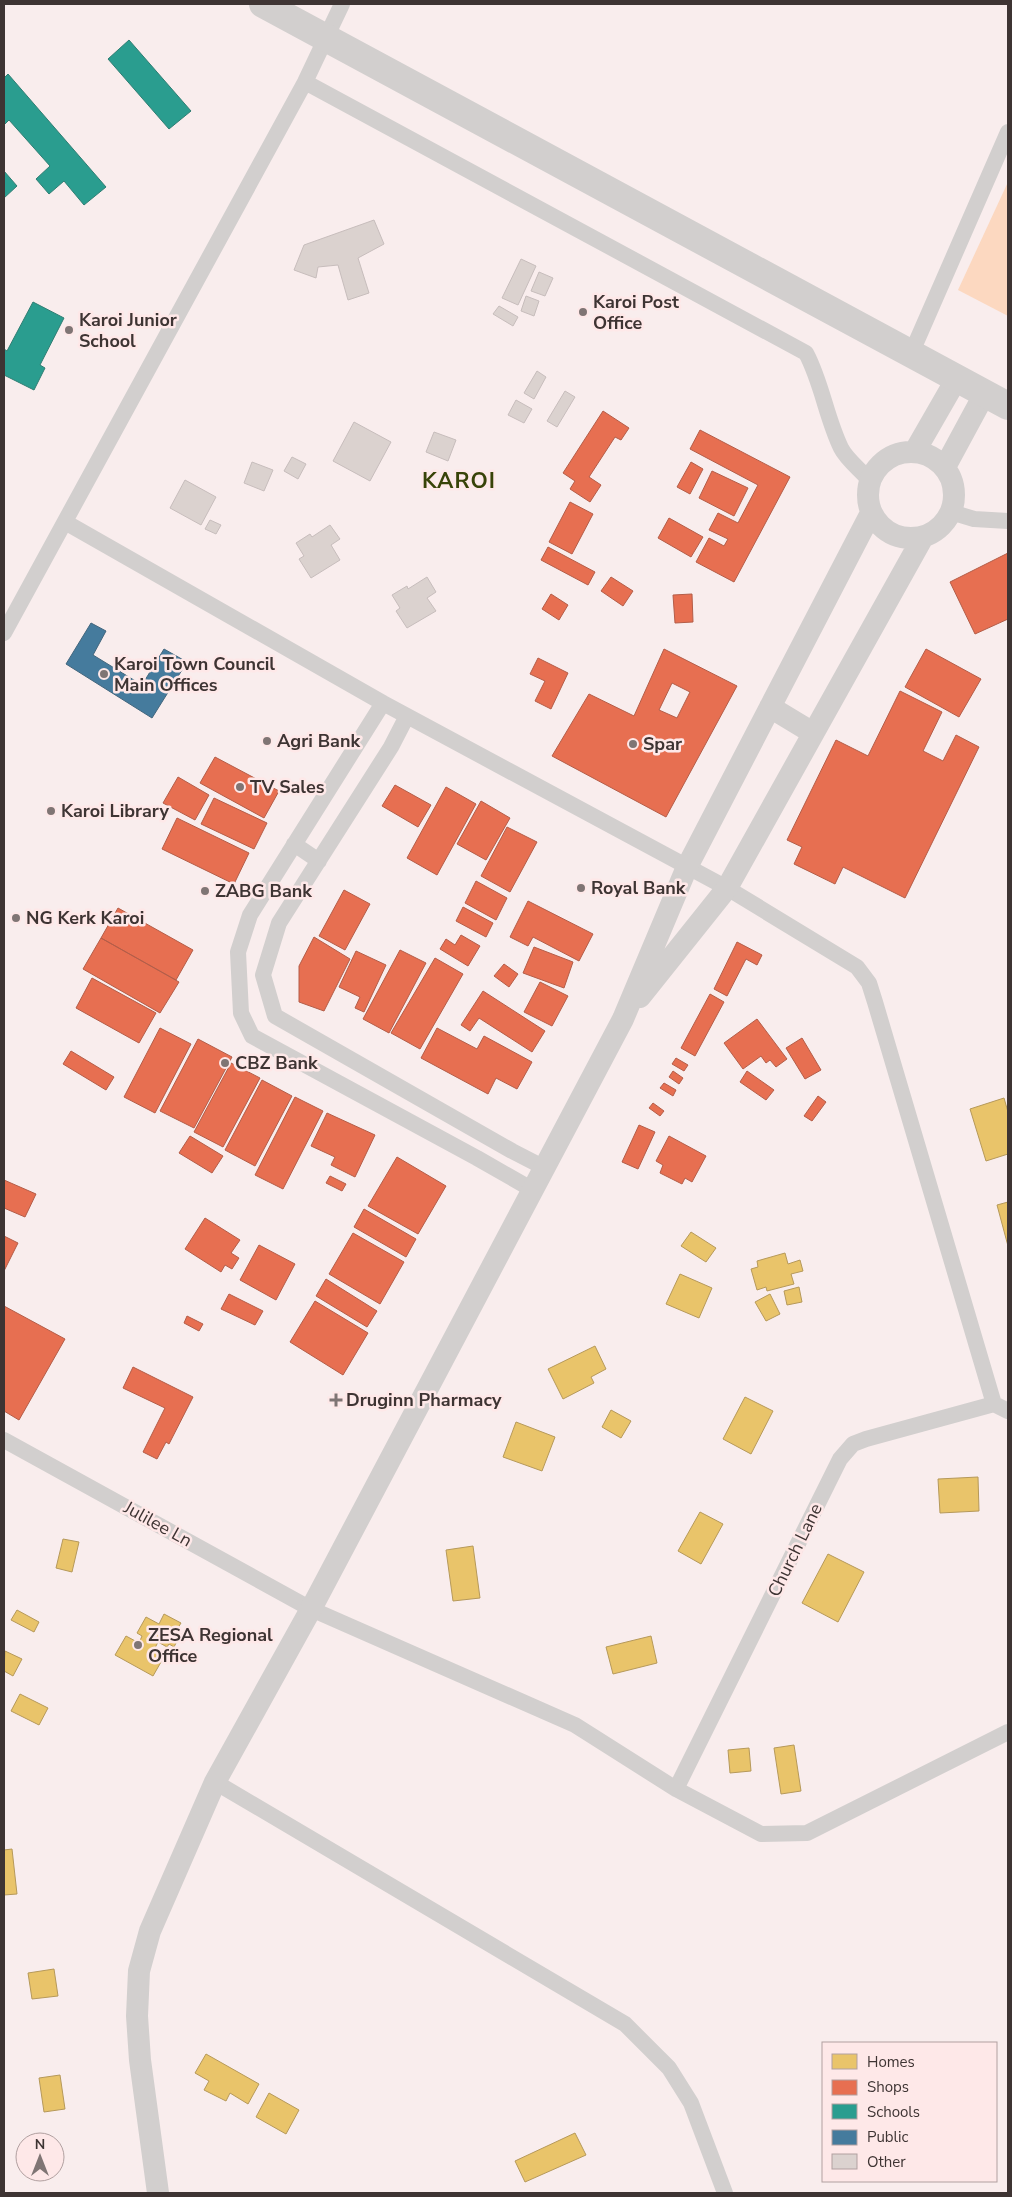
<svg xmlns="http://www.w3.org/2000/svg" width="1012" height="2197" viewBox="0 0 1012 2197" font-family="'Nunito Sans',sans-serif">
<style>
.green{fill:#fcd8c0}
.homes{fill:#e9c46a;stroke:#b6995a}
.shops{fill:#e76f51;stroke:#b45d48;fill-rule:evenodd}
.schools{fill:#2a9d8f;stroke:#307e73}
.public{fill:#457b9d;stroke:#43667d}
.building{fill:#dbd2cf;stroke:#c7bdbc}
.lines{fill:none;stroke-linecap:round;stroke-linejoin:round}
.street{stroke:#d2cfce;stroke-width:16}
.secondary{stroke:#d2cfce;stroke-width:22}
.highway{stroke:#d2cfce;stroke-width:28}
.poi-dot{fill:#7f7574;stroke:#fee8e8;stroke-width:2}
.labels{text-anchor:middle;stroke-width:5;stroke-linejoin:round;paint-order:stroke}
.poi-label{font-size:18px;font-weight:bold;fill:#3e3433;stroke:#fee8e8;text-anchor:start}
.street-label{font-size:18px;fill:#3e3433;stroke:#fee8e8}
.district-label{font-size:22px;font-weight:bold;letter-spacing:1px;fill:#384308;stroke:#fee8e8}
</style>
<rect width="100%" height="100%" fill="#f9eded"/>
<path class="green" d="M 1008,182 L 1008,316 L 958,290 Z"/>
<path class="homes" d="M 1004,1098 L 1008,1112 L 1008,1154 L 986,1161 L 970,1109 Z
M 1008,1202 L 1008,1246 L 997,1205 Z
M 691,1232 L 716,1248 L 706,1262 L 681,1246 Z
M 785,1253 L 788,1264 L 800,1260 L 803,1271 L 791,1274 L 794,1284 L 767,1291 L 766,1287 L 757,1290 L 751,1269 L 758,1267 L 757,1261 Z
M 680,1274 L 712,1288 L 699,1318 L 666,1304 Z
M 799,1287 L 802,1302 L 787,1305 L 784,1291 Z
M 770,1294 L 780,1314 L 766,1321 L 755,1302 Z
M 595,1346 L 606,1369 L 591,1377 L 594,1383 L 563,1399 L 548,1369 Z
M 745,1397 L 773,1411 L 751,1454 L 723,1439 Z
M 611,1410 L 631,1421 L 621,1438 L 602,1427 Z
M 516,1422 L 555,1437 L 542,1471 L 503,1457 Z
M 978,1477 L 979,1511 L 940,1513 L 938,1479 Z
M 700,1512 L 723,1524 L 701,1564 L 678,1551 Z
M 63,1539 L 79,1542 L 72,1572 L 56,1568 Z
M 473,1546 L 480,1598 L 453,1601 L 446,1550 Z
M 828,1554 L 864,1572 L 838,1622 L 802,1603 Z
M 17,1610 L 39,1622 L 34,1632 L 11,1620 Z
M 164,1614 L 181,1623 L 176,1631 L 181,1633 L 174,1647 L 169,1644 L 167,1647 L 158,1642 L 154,1650 L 165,1655 L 153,1676 L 115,1655 L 126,1636 L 139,1643 L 142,1636 L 137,1633 L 146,1617 L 159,1624 Z
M 651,1636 L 657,1663 L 613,1674 L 606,1647 Z
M 5,1651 L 22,1659 L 13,1676 L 4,1671 Z
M 20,1694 L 48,1708 L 39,1725 L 11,1711 Z
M 794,1745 L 801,1791 L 781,1794 L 774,1748 Z
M 749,1748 L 751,1771 L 730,1773 L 728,1750 Z
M 12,1849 L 17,1894 L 4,1895 L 4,1850 Z
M 54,1969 L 58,1996 L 32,1999 L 28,1973 Z
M 206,2054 L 259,2084 L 248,2104 L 230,2093 L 226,2101 L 204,2090 L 209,2081 L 195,2073 Z
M 60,2075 L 65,2109 L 44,2112 L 39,2078 Z
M 269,2093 L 299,2110 L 286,2134 L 256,2117 Z
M 575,2133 L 586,2155 L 525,2182 L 515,2161 Z"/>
<path class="shops" d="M 603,411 L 629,428 L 621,440 L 615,437 L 589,477 L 601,485 L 590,502 L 570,489 L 575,481 L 563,473 Z
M 700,430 L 790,477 L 734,582 L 696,562 L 709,538 L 724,546 L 728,539 L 709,530 L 718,513 L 738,523 L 758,485 L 690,449 Z
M 691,462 L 703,469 L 690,494 L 677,487 Z
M 712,471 L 748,488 L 734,516 L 699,498 Z
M 570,502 L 593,514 L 572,554 L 549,542 Z
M 669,518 L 703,537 L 691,557 L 658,538 Z
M 548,547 L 595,572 L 588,585 L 541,560 Z
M 1008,553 L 1008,619 L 975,634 L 950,582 Z
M 611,577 L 633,591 L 623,606 L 601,591 Z
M 551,594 L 568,605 L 559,620 L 542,609 Z
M 692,594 L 693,622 L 675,623 L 673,595 Z
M 664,649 L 737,686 L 666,817 L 552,756 L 589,694 L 634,716 ZM 672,683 L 690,692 L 677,718 L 659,710 Z
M 926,649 L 981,679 L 959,717 L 905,687 Z
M 538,658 L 568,673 L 551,709 L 535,701 L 545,681 L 530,674 Z
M 900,691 L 942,712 L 923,751 L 943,761 L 956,735 L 979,747 L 905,898 L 843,867 L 835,884 L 794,864 L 802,847 L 787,840 L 836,740 L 868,756 Z
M 215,757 L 279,791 L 264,818 L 200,783 Z
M 178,777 L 209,795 L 195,820 L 163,803 Z
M 395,785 L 431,805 L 418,827 L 382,806 Z
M 446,787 L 476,804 L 437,875 L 407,858 Z
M 214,798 L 267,823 L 254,849 L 201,824 Z
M 481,801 L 510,818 L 486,860 L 457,844 Z
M 177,818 L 249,853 L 234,884 L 162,849 Z
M 507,827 L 537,842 L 510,892 L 481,876 Z
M 476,881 L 507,898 L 496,920 L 465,903 Z
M 344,890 L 370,904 L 345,950 L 319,936 Z
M 528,901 L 593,934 L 579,961 L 533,937 L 528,946 L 510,937 Z
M 463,907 L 493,923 L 486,937 L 456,921 Z
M 118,908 L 193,950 L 176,980 L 101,938 Z
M 461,935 L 480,946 L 468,966 L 440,949 L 446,939 L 455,945 Z
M 314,937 L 350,959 L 324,1011 L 299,1002 L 299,966 Z
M 101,938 L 179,982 L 160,1013 L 83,969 Z
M 737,942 L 762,955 L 757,965 L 746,959 L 727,996 L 714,989 Z
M 534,947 L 573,962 L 564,988 L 523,973 Z
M 400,950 L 426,963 L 389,1033 L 363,1019 Z
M 356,951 L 386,965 L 364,1012 L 355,1008 L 360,997 L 339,987 Z
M 435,958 L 463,974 L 420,1049 L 391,1033 Z
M 504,964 L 518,974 L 509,987 L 494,976 Z
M 92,978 L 156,1013 L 139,1043 L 76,1008 Z
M 540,982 L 568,996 L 552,1026 L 524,1012 Z
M 483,991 L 545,1031 L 532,1052 L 479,1018 L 470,1031 L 461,1025 Z
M 710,994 L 724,1002 L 695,1056 L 681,1048 Z
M 757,1019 L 787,1059 L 776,1067 L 770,1060 L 766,1063 L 761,1056 L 743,1069 L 724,1043 Z
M 160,1028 L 191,1044 L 155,1113 L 124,1097 Z
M 437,1028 L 477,1049 L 484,1036 L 532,1062 L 517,1089 L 496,1078 L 488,1094 L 421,1058 Z
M 802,1038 L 821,1070 L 805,1079 L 786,1048 Z
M 198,1039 L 232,1057 L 194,1128 L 160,1111 Z
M 71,1051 L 114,1077 L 106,1090 L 63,1064 Z
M 676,1058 L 688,1065 L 684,1071 L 672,1064 Z
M 231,1063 L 260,1078 L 223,1147 L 194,1132 Z
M 673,1071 L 683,1078 L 679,1084 L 669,1077 Z
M 747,1071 L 774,1090 L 766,1100 L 740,1082 Z
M 262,1080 L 292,1096 L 255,1166 L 225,1150 Z
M 664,1083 L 676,1090 L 673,1096 L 660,1088 Z
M 818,1096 L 826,1102 L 812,1121 L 804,1116 Z
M 295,1097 L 323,1111 L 283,1189 L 255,1175 Z
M 653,1103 L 664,1111 L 660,1116 L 649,1108 Z
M 327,1113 L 375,1135 L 355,1177 L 331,1165 L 335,1157 L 311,1146 Z
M 639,1125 L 655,1132 L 638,1169 L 622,1162 Z
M 190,1136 L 223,1156 L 212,1173 L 179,1153 Z
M 669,1136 L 706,1156 L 692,1182 L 685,1178 L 682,1184 L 660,1173 L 663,1165 L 656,1161 Z
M 397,1157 L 446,1186 L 418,1234 L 368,1206 Z
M 330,1176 L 346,1184 L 342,1191 L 326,1183 Z
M 4,1180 L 36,1194 L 25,1217 L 4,1208 Z
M 364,1209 L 416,1239 L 406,1257 L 354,1227 Z
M 205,1218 L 240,1240 L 231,1253 L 239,1258 L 232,1269 L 225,1265 L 221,1272 L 185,1249 Z
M 353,1233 L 404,1262 L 380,1304 L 329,1274 Z
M 4,1236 L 18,1243 L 4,1271 Z
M 259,1245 L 295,1264 L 276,1300 L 240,1280 Z
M 326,1279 L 377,1311 L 367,1327 L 316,1296 Z
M 229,1294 L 263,1311 L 255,1325 L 221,1309 Z
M 315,1301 L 368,1333 L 343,1375 L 290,1342 Z
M 4,1306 L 65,1339 L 19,1420 L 4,1411 Z
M 187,1316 L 203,1324 L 199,1331 L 184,1323 Z
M 133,1367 L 193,1397 L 169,1444 L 166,1442 L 157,1459 L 143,1452 L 165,1408 L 123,1388 Z"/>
<path class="schools" d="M 129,40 L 191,111 L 169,129 L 108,59 Z
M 8,74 L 106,187 L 84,205 L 64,181 L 49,194 L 36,179 L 50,166 L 9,120 L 4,125 L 4,76 L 5,77 Z
M 4,171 L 17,186 L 4,198 Z
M 33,302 L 64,318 L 40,365 L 45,368 L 34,390 L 4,375 L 4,349 L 7,351 Z"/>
<path class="public" d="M 91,623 L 106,631 L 93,655 L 142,685 L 164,649 L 187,662 L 152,718 L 66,664 Z"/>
<path class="building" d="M 374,220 L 384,244 L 358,258 L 369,293 L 348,300 L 338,265 L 318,267 L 316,278 L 294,270 L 304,245 Z
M 521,259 L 536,266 L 518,305 L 502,298 Z
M 539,272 L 553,278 L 545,296 L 531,291 Z
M 526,296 L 539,301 L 534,316 L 521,311 Z
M 499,306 L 518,317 L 513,326 L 493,314 Z
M 537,371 L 546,377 L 534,399 L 524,393 Z
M 565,391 L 575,397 L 557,427 L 547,421 Z
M 516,400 L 532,409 L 524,423 L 508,415 Z
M 354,422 L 391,442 L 370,481 L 333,461 Z
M 434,432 L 456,440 L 448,461 L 426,452 Z
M 292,457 L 306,464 L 298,479 L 284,471 Z
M 252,462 L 273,470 L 264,491 L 244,483 Z
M 185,480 L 216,497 L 201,525 L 170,508 Z
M 210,520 L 221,525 L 216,534 L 205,529 Z
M 330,525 L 340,539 L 331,545 L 340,560 L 311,578 L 299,559 L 304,556 L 296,543 L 310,534 L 312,537 Z
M 427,577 L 436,592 L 427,598 L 436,611 L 407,628 L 396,611 L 400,608 L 392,595 L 407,586 L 408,589 Z"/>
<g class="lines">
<path class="street" d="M 305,82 L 806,353 C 822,383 826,417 841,448 C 847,460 861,470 869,480
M 911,354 L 1008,132
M 951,512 L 974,519 L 1008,521
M 65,522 L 383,703 L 727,888 L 857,967 L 869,983 L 875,1002 L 994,1404 L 1008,1411
M 4,633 L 305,82 L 342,4
M 383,703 L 250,915 L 238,952 L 241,1013 L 252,1036 L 477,1158 L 533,1190
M 407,716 L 391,747 L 279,923 L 263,975 L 275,1016 L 512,1151 L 545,1168
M 294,844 L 319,861
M 4,1440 L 311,1609 L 575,1725 L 676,1789 L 761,1834 L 807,1833 L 1008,1732
M 215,1782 L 625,2024 L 669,2068 L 691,2103 L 725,2193
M 676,1789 L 840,1459 L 853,1444 L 866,1439 L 994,1404"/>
<path class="secondary" d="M 915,451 L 957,378
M868 495a43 43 0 1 1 86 0a43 43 0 1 1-86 0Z
M 945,467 L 985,393
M 770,707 L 813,733
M 640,997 L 727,888 L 923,537
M 158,2193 L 140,2060 L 137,2016 L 139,1971 L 150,1931 L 215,1782 L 311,1609 L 623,1019 L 687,867 L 871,513"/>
<path class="highway" d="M 263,4 L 1008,406"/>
</g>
<g class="poi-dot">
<circle cx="583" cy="312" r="5"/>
<circle cx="69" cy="330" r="5"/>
<circle cx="104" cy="674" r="5"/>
<circle cx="267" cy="741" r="5"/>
<circle cx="633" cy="744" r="5"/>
<circle cx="240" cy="787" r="5"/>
<circle cx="51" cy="811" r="5"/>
<circle cx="581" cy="888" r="5"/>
<circle cx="205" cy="891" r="5"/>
<circle cx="16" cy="918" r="5"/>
<circle cx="225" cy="1063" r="5"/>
<path d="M333.5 1392.5h5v5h5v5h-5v5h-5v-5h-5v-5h5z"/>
<circle cx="138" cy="1645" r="5"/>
</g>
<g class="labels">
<g class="poi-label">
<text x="593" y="308">Karoi Post<tspan x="593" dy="21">Office</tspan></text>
<text x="79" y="326">Karoi Junior<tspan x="79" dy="21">School</tspan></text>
<text x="114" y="670">Karoi Town Council<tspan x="114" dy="21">Main Offices</tspan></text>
<text x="277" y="747">Agri Bank</text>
<text x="643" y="750">Spar</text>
<text x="250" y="793">TV Sales</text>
<text x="61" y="817">Karoi Library</text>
<text x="591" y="894">Royal Bank</text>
<text x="215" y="897">ZABG Bank</text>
<text x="26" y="924">NG Kerk Karoi</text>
<text x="235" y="1069">CBZ Bank</text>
<text x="346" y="1406">Druginn Pharmacy</text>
<text x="148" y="1641">ZESA Regional<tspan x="148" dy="21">Office</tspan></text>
</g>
<g class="street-label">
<text transform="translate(158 1524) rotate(29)" y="6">Julilee Ln</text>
<text transform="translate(795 1550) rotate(-64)" y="6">Church Lane</text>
</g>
<g class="district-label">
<text x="459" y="488">KAROI</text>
</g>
</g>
<rect width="1012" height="2197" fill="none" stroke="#3e3433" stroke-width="10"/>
<rect x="822" y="2042" width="175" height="140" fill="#fee8e8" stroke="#b1a0a0"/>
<rect x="832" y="2054" width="25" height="15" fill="#e9c46a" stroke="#b1a0a0"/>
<text x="867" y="2067" font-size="15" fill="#3e3433">Homes</text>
<rect x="832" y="2080" width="25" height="15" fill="#e76f51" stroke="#b1a0a0"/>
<text x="867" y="2092" font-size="15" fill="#3e3433">Shops</text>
<rect x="832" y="2104" width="25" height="15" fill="#2a9d8f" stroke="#b1a0a0"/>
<text x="867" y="2117" font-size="15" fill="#3e3433">Schools</text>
<rect x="832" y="2130" width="25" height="15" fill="#457b9d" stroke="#b1a0a0"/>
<text x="867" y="2142" font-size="15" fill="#3e3433">Public</text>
<rect x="832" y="2154" width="25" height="15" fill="#dbd2cf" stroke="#b1a0a0"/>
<text x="867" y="2167" font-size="15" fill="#3e3433">Other</text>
<g transform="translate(40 2157)"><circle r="24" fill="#fee8e8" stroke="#b1a0a0"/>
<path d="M0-4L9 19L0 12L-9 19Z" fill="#7f7574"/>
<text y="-8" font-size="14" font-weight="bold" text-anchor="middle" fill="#3e3433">N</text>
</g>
</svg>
